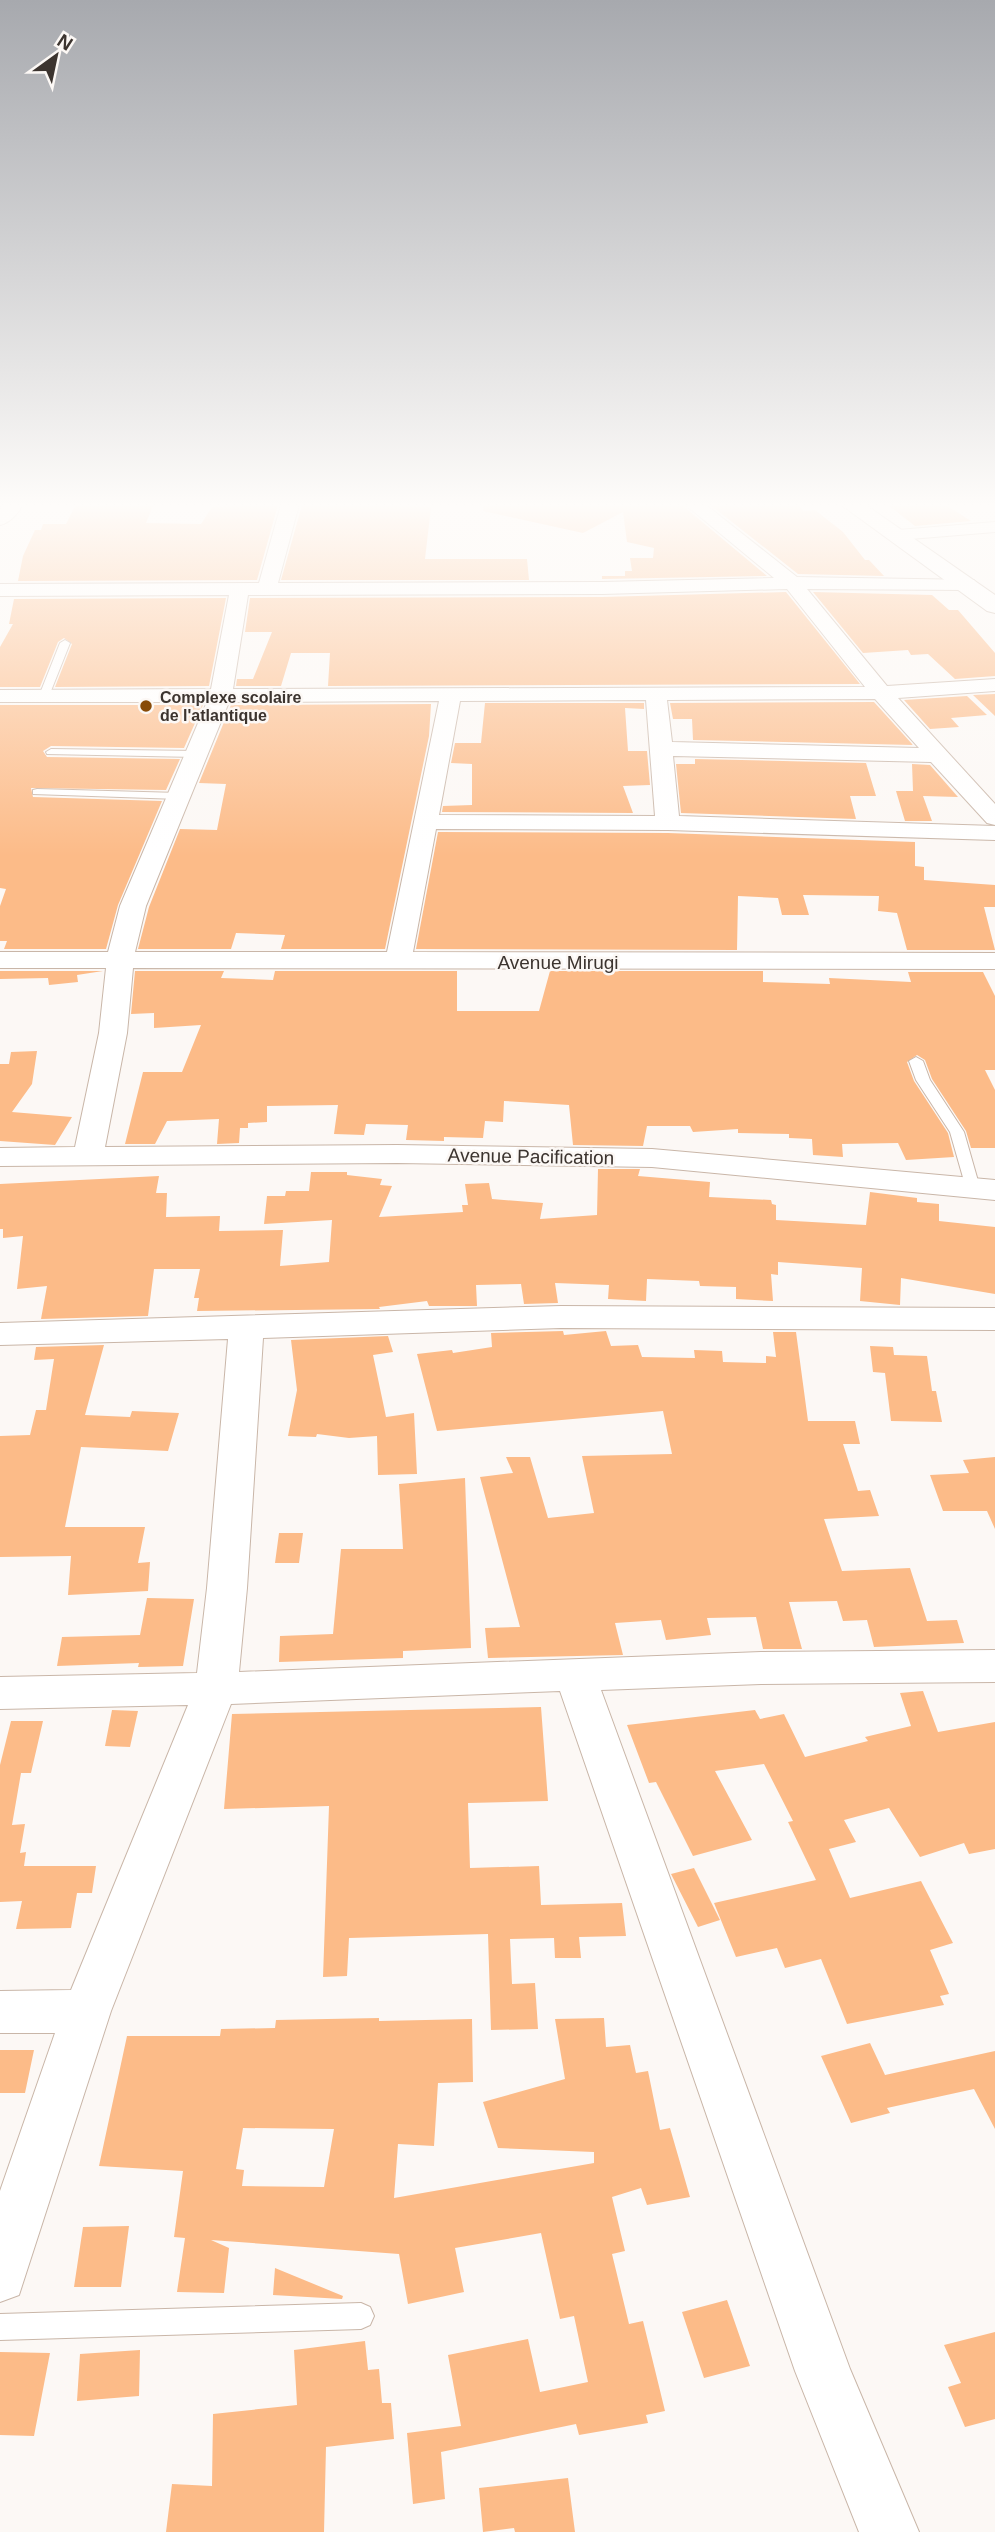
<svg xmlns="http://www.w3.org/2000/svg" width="995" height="2532" viewBox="0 0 995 2532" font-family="Arial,sans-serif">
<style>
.building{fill:#fcbb88;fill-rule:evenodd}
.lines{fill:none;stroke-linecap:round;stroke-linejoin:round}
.lane-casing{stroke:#c9b6a8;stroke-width:2}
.street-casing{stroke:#c9b6a8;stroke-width:2}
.highway-casing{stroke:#c9b6a8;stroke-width:2}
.lane{fill:#fff;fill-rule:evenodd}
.street{fill:#fff;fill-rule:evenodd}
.highway{fill:#fff;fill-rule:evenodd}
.poi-dot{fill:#874a07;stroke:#fcf8f5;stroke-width:2.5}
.labels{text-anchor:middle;stroke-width:5;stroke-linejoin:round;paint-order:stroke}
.far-poi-label{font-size:16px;font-weight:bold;fill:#3c342f;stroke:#fcf8f5;text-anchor:start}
.street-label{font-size:19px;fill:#3c342f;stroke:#fcf8f5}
</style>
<rect width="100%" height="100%" fill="#fcf8f5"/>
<path class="building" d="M 484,501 L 643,501 L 634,506 L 682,505 L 767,576 L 602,579 L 602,576 L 625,576 L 625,571 L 632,571 L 630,558 L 653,558 L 654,548 L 627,542 L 623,512 L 583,533 L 483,511 Z
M 883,501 L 940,501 L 971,521 L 915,526 Z
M 732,502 L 735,507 L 797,504 L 804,511 L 815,510 L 843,532 L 865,560 L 869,560 L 884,576 L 798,574 L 708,503 Z
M 93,504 L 153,506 L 146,523 L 201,524 L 212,507 L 278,505 L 257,580 L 18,581 L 23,556 L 35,530 L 41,530 L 43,524 L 66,524 L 75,506 Z
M 306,504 L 431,507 L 425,559 L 527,559 L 529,580 L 281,580 L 302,505 Z
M 786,592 L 860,684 L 328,686 L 330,653 L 291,653 L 281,686 L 236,686 L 237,679 L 253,679 L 272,632 L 245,632 L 250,598 L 602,597 Z
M 813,592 L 932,595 L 949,610 L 958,610 L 995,653 L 995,676 L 955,679 L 928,654 L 911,655 L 908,650 L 863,653 Z
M 226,598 L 209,686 L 55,687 L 72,644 L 64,638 L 58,642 L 40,687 L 0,687 L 0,647 L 13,624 L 9,624 L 14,599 Z
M 995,694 L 995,716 L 973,695 Z
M 967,696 L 987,715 L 951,718 L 959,727 L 930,729 L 904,700 Z
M 874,702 L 913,745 L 693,740 L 692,719 L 673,719 L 670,703 Z
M 485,703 L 644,703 L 644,709 L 625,708 L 628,751 L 647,751 L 650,785 L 623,786 L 633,813 L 442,812 L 443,806 L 472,805 L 472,764 L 451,763 L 455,743 L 481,743 Z
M 431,704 L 429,736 L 385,949 L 281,949 L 285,935 L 236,933 L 231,949 L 138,949 L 149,907 L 180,829 L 217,830 L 226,784 L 199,783 L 231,705 Z
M 0,705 L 203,705 L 184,748 L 51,746 L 43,751 L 47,757 L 180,759 L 166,790 L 31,788 L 33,797 L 162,801 L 118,905 L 106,949 L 4,949 L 7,941 L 0,941 L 0,906 L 6,889 L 0,888 Z
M 695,759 L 866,763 L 876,796 L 850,796 L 856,819 L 681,813 L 676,764 L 695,764 Z
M 912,764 L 930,765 L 958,797 L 923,796 L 932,821 L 905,821 L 896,791 L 913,791 Z
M 438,832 L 668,833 L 915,842 L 915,866 L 924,867 L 924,880 L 995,885 L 995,907 L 984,907 L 995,950 L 907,950 L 897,913 L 878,911 L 879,896 L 803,895 L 809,915 L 782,915 L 778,898 L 738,896 L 737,950 L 416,949 Z
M 0,971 L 103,971 L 77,975 L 78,982 L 49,985 L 48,978 L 0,979 Z
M 135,971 L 224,971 L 221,978 L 273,980 L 275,971 L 457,971 L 457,1011 L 539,1011 L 550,971 L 763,971 L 763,982 L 830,984 L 829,978 L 911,982 L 908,972 L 983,972 L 995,996 L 995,1070 L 985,1070 L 995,1090 L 995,1148 L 971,1148 L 966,1131 L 932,1079 L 925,1060 L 917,1055 L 907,1062 L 914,1081 L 948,1133 L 954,1157 L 906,1160 L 898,1143 L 842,1144 L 843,1157 L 813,1155 L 812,1139 L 789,1138 L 789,1134 L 738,1133 L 738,1129 L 693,1132 L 690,1126 L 647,1126 L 643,1146 L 573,1145 L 569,1105 L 504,1101 L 503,1122 L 485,1121 L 483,1138 L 444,1137 L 444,1141 L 406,1140 L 408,1125 L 366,1124 L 364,1135 L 334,1134 L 338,1105 L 267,1106 L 267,1122 L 248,1123 L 248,1128 L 240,1128 L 239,1143 L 217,1144 L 219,1119 L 167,1121 L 155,1144 L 125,1144 L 143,1072 L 182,1072 L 201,1025 L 154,1028 L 154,1013 L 131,1014 Z
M 37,1051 L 32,1084 L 12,1112 L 72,1117 L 55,1145 L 0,1141 L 0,1064 L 9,1064 L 11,1052 Z
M 598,1169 L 640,1169 L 638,1176 L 710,1182 L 709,1197 L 771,1200 L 772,1204 L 776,1205 L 776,1220 L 866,1225 L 870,1192 L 917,1198 L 917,1202 L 939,1204 L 939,1221 L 995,1227 L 995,1294 L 901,1278 L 900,1305 L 860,1301 L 862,1268 L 778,1262 L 778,1275 L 771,1274 L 773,1301 L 736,1299 L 736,1287 L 700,1286 L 699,1281 L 647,1279 L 646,1301 L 608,1299 L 609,1285 L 555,1283 L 558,1303 L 524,1304 L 521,1284 L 476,1285 L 477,1306 L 429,1306 L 427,1301 L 379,1307 L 380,1309 L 197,1311 L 199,1298 L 194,1298 L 200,1269 L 154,1269 L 148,1316 L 41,1319 L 47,1286 L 17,1289 L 23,1236 L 3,1238 L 3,1229 L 0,1229 L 0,1184 L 159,1176 L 156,1193 L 167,1193 L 166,1217 L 220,1216 L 219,1231 L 283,1230 L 280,1266 L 329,1262 L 332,1220 L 264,1224 L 267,1196 L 285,1196 L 286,1191 L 309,1191 L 311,1172 L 347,1172 L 347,1175 L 382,1179 L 380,1185 L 392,1186 L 379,1217 L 463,1212 L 462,1205 L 468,1205 L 465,1184 L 489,1183 L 492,1199 L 543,1203 L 540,1219 L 597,1215 Z
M 563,1331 L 564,1335 L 606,1331 L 611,1346 L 638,1345 L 642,1357 L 695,1358 L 694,1350 L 722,1351 L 723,1362 L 766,1363 L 766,1356 L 776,1357 L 773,1332 L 796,1332 L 808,1421 L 855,1421 L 860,1444 L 843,1444 L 858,1491 L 870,1490 L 879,1516 L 824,1519 L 842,1571 L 910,1568 L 927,1621 L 957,1620 L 964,1643 L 874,1647 L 867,1620 L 843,1621 L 837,1601 L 789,1602 L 802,1649 L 763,1649 L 756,1617 L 707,1618 L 711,1635 L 666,1640 L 661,1620 L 615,1623 L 623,1655 L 488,1658 L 485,1628 L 520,1627 L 480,1477 L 513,1473 L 506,1457 L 530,1457 L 548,1518 L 594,1513 L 582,1456 L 672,1454 L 663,1411 L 437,1431 L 417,1354 L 452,1350 L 453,1353 L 492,1347 L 491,1333 Z
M 388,1336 L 393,1352 L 373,1355 L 386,1417 L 414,1413 L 417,1474 L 378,1475 L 377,1436 L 349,1438 L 317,1434 L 316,1437 L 288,1436 L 297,1390 L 291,1340 Z
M 104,1345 L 85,1415 L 130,1417 L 132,1411 L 179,1413 L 168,1451 L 81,1447 L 65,1527 L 145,1527 L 138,1563 L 150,1562 L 148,1591 L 68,1595 L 71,1556 L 0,1557 L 0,1436 L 30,1435 L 36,1410 L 46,1410 L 54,1359 L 34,1360 L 36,1347 Z
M 870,1346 L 893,1347 L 894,1355 L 927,1356 L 932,1391 L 936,1391 L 942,1422 L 891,1421 L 885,1373 L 873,1372 Z
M 995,1457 L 995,1529 L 987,1511 L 943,1511 L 930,1475 L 969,1473 L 963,1460 Z
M 465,1478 L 471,1648 L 403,1651 L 403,1658 L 279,1662 L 280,1636 L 333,1634 L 341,1549 L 403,1549 L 399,1484 Z
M 279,1533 L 303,1533 L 299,1563 L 275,1563 Z
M 147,1598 L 194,1599 L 183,1666 L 138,1667 L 139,1663 L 57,1666 L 62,1637 L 140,1635 Z
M 923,1691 L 938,1732 L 995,1722 L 995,1849 L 969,1854 L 964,1843 L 920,1857 L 889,1808 L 844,1820 L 856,1842 L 829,1849 L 850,1898 L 921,1881 L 953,1943 L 930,1950 L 949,1994 L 940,1996 L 944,2005 L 847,2024 L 821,1959 L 785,1968 L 777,1948 L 736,1957 L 714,1903 L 816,1880 L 788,1822 L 793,1821 L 764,1764 L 715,1771 L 752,1840 L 693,1856 L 656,1782 L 649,1783 L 627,1725 L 755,1710 L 760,1719 L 784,1714 L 805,1757 L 868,1741 L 865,1737 L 911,1726 L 900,1693 Z
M 541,1707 L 548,1801 L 468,1803 L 470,1868 L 539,1866 L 541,1905 L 622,1903 L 626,1936 L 579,1937 L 581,1958 L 555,1958 L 554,1938 L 510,1939 L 512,1984 L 535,1983 L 538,2029 L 491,2030 L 488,1934 L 349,1938 L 347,1976 L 323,1977 L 329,1806 L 224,1809 L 232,1714 Z
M 112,1710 L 138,1711 L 130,1747 L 105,1746 Z
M 11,1721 L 43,1721 L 31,1773 L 21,1773 L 12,1825 L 25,1824 L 20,1853 L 26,1852 L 24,1866 L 96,1866 L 92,1893 L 77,1893 L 71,1928 L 16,1929 L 22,1901 L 0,1902 L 0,1765 Z
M 694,1868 L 720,1920 L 698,1927 L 671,1874 Z
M 379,2018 L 379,2021 L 472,2019 L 473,2082 L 438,2083 L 434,2146 L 398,2144 L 394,2198 L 594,2163 L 594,2152 L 498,2148 L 483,2102 L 565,2079 L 555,2019 L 604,2018 L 606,2047 L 630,2045 L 636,2073 L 648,2071 L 660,2130 L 670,2128 L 690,2197 L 647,2205 L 641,2188 L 612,2197 L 625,2251 L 612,2254 L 629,2324 L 643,2321 L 665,2411 L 646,2415 L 648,2423 L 579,2435 L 576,2424 L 441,2452 L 445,2499 L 413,2504 L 407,2433 L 461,2426 L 448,2355 L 528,2339 L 540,2392 L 588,2382 L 574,2316 L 560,2319 L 541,2233 L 455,2248 L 464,2292 L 408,2304 L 399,2254 L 211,2240 L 229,2248 L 224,2293 L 177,2292 L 185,2238 L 174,2237 L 183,2171 L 99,2166 L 127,2036 L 220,2036 L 221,2029 L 275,2028 L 276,2020 ZM 243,2128 L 334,2129 L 324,2187 L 242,2186 L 244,2170 L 236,2169 Z
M 870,2043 L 885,2075 L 995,2051 L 995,2129 L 974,2089 L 887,2108 L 890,2113 L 851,2123 L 821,2056 Z
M 0,2050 L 34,2050 L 25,2093 L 0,2093 Z
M 129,2226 L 121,2287 L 74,2287 L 83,2227 Z
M 275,2268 L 343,2296 L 342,2299 L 273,2295 Z
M 727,2300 L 750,2366 L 704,2378 L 682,2312 Z
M 995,2332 L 995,2419 L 965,2427 L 948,2387 L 961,2383 L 944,2345 Z
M 365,2341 L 368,2370 L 379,2369 L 382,2403 L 391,2403 L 394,2439 L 326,2447 L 324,2532 L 166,2532 L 172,2484 L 212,2486 L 213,2414 L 297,2405 L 294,2350 Z
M 140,2350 L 139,2396 L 77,2401 L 80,2354 Z
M 0,2352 L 50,2353 L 34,2436 L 0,2435 Z
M 568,2478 L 575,2532 L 515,2532 L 514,2528 L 483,2532 L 479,2488 Z"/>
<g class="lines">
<defs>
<path id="lane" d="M 65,640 L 70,643 L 49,696 L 40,698 L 39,696 L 60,643 Z
M 51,749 L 196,751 L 201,754 L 196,757 L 47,754 L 46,752 Z
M 37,789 L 179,793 L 185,796 L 179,799 L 33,794 L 33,790 Z
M 916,1057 L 923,1061 L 930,1080 L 964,1132 L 980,1188 L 978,1191 L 973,1192 L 966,1188 L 950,1132 L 916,1080 L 909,1061 Z
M 361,2303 L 370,2307 L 374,2316 L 370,2325 L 361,2329 L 0,2340 L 0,2314 Z"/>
<path id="street" d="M 5,501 L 23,501 C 21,512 10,523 0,525 L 0,510 Z
M 282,501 L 300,501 L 278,583 L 602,582 L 774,578 L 681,501 L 701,501 L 797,577 L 974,580 L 977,584 L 967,590 L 807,589 L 887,686 L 995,679 L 995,691 L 898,698 L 995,804 L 995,825 L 987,823 L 931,762 L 673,756 L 679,816 L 995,826 L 995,840 L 668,830 L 436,829 L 413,952 L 995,953 L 995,969 L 133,968 L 127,1033 L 105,1147 L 397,1145 L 652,1149 L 995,1180 L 995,1200 L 652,1167 L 397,1163 L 0,1166 L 0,1148 L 75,1147 L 99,1033 L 106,968 L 0,968 L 0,952 L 108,952 L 120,906 L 207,702 L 0,702 L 0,690 L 211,689 L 229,595 L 0,596 L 0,584 L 259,583 ZM 787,589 L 865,687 L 233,689 L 248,595 L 602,594 ZM 875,699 L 919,748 L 672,742 L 667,700 ZM 646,700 L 655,816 L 439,815 L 460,701 ZM 439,701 L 387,952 L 135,952 L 146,906 L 229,702 Z
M 995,522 L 995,532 L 898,540 L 889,535 L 898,530 Z
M 561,1306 L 995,1308 L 995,1330 L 561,1328 L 263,1338 L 247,1588 L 239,1672 L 761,1652 L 995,1650 L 995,1682 L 761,1684 L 601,1690 L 850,2369 L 919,2532 L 859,2532 L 795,2371 L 560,1691 L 231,1704 L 111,2011 L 19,2295 L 0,2302 L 0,2191 L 55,2033 L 0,2033 L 0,1991 L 71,1990 L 188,1705 L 0,1709 L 0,1677 L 197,1673 L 207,1588 L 228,1339 L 0,1345 L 0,1323 Z"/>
<path id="highway" d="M 836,501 L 860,501 L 995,595 L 995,613 L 987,611 Z"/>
</defs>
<use href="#lane" class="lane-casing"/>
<use href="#street" class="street-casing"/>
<use href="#highway" class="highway-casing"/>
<use href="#lane" class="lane"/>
<use href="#street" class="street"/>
<use href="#highway" class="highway"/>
</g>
<linearGradient id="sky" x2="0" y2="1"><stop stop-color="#a7a9ae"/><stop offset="0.59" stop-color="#fefcfa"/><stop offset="1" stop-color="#fefcfa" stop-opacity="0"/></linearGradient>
<rect width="995" height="856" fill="url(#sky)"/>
<circle class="poi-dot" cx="146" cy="706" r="7"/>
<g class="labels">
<g class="far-poi-label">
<text x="160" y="703">Complexe scolaire<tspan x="160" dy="18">de l'atlantique</tspan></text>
</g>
<g class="street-label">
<text x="558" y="969">Avenue Mirugi</text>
<text transform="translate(531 1156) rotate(1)" y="7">Avenue Pacification</text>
</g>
</g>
<g transform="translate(56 56) rotate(33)" stroke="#fcf8f5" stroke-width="5" paint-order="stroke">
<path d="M0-5L12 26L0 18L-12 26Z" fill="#3c342f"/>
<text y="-10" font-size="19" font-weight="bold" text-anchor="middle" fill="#3c342f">N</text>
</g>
</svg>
